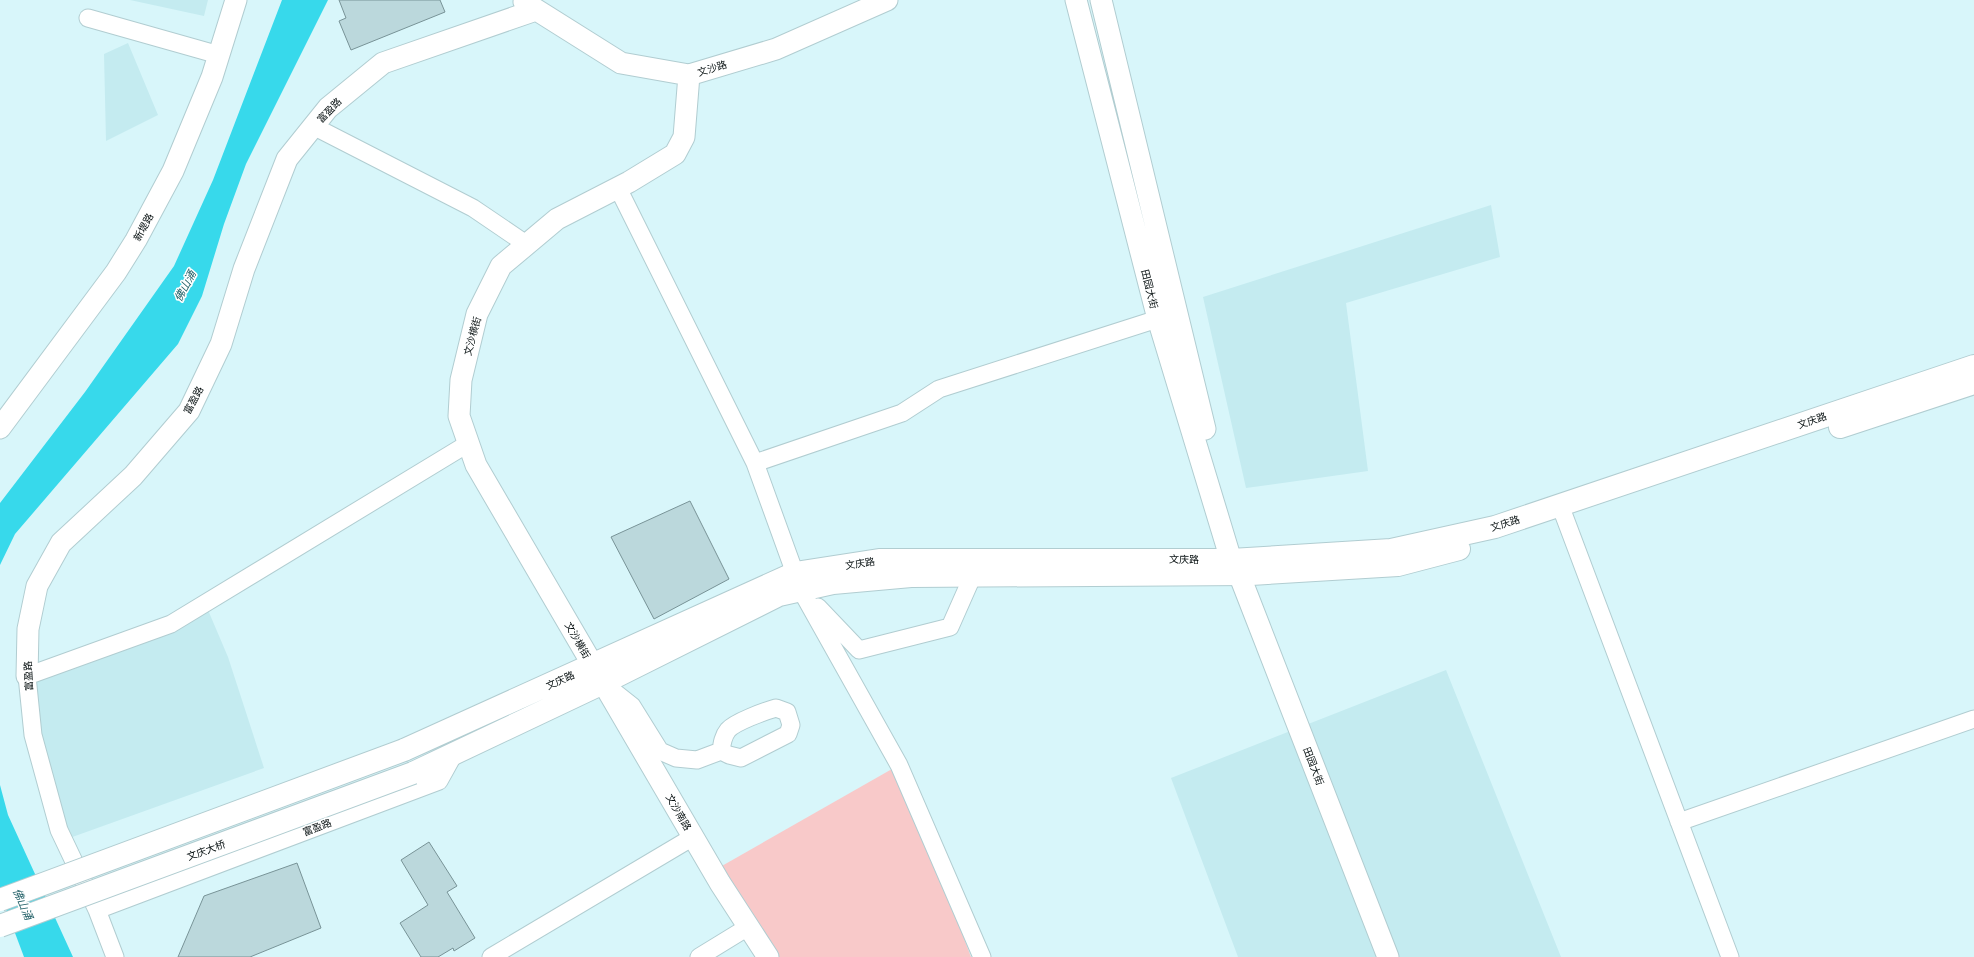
<svg xmlns="http://www.w3.org/2000/svg" width="1974" height="957" viewBox="0 0 1974 957" font-family="Inter,'Noto Sans SC',sans-serif">
<style>
.built{fill:#c4ebf0}
.green{fill:#f8c9c9}
.water{fill:#37d9eb}
.building{fill:#bbd8dc;stroke:#789397}
.lines{fill:none;stroke-linecap:round;stroke-linejoin:round}
.minor-casing{stroke:#b1cdd1;stroke-width:19}
.tertiary-casing{stroke:#b1cdd1;stroke-width:23}
.secondary-casing{stroke:#b1cdd1;stroke-width:24}
.minor{stroke:#fff;stroke-width:17}
.tertiary{stroke:#fff;stroke-width:21}
.secondary{stroke:#fff;stroke-width:22}
.secondary-bridge-casing{stroke:#b1cdd1;stroke-width:24;stroke-linecap:butt}
.secondary-bridge{stroke:#fff;stroke-width:22}
.labels{text-anchor:middle;stroke-width:3;stroke-linejoin:round;paint-order:stroke}
.street-label{font-size:10px;fill:#050e0f;stroke:#fff}
.water-label{font-size:11px;font-style:italic;fill:#236168;stroke:#fff}
</style>
<rect width="100%" height="100%" fill="#d8f6fa"/>
<path class="built" d="M 130,0 L 208,0 L 204,16 Z
M 128,43 L 158,115 L 106,141 L 104,54 Z
M 1491,205 L 1500,257 L 1346,303 L 1368,471 L 1246,488 L 1203,297 Z
M 205,603 L 228,657 L 264,768 L 64,840 L 27,676 Z
M 1446,670 L 1561,957 L 1238,957 L 1171,778 Z"/>
<path class="green" d="M 899,765 L 971,957 L 769,957 L 713,871 Z"/>
<path class="water" d="M 282,0 L 328,0 L 246,164 L 224,224 L 202,296 L 178,344 L 15,534 L 0,565 L 0,503 L 85,392 L 174,266 L 213,180 Z
M 0,785 L 8,815 L 73,957 L 24,957 L 0,893 Z"/>
<path class="building" d="M 339,0 L 440,0 L 445,12 L 351,50 L 339,21 L 346,18 Z
M 690,501 L 729,579 L 654,619 L 611,537 Z
M 429,842 L 457,886 L 447,892 L 475,938 L 454,951 L 453,948 L 438,957 L 421,957 L 400,923 L 428,905 L 401,860 Z
M 297,863 L 321,928 L 250,957 L 178,957 L 204,896 Z"/>
<g class="lines">
<defs>
<path id="minor" d="M 88,18 L 219,55
M 313,126 L 473,208 L 526,244
M 618,188 L 755,463 L 801,590 L 899,765 L 982,957
M 755,463 L 902,413 L 939,389 L 1170,315
M 1560,505 L 1730,957
M 818,607 L 859,650 L 950,627 L 973,575
M 608,687 L 632,706 L 660,751 L 676,758 L 697,760 L 721,751
M 776,708 L 787,712 L 791,725 L 788,734 L 741,758 L 729,755 L 721,751 C 722,743 723,736 728,730 C 735,722 765,711 776,708 Z
M 454,754 L 439,781 L 97,910 L 59,830 L 33,735 L 27,676 L 171,624 L 469,443
M 1679,822 L 1974,719
M 97,910 L 115,957
M 491,957 L 693,837
M 699,957 L 748,927"/>
<path id="tertiary" d="M 1076,0 L 1158,319 L 1231,560 L 1239,574 L 1388,957
M 1101,0 L 1205,429
M 524,2 L 621,63 L 689,75 L 776,49 L 887,0
M 689,75 L 684,137 L 675,154 L 629,182 L 557,219 L 501,266 L 477,314 L 461,380 L 459,416 L 476,465 L 720,883 L 768,957
M 0,428 L 116,272 L 136,240 L 173,171 L 212,77 L 236,0
M 27,676 L 28,629 L 37,586 L 61,543 L 133,476 L 189,411 L 221,344 L 244,269 L 287,159 L 328,108 L 383,63 L 536,10"/>
<path id="secondary" d="M 1840,427 L 1974,383
M 404,750 L 795,573 L 879,560 L 1231,560 L 1391,550 L 1495,527 L 1974,366
M 413,773 L 603,683 L 779,595 L 833,583 L 911,576 L 1251,574 L 1398,565 L 1459,549"/>
</defs>
<use href="#minor" class="minor-casing"/>
<use href="#tertiary" class="tertiary-casing"/>
<use href="#secondary" class="secondary-casing"/>
<use href="#minor" class="minor"/>
<use href="#tertiary" class="tertiary"/>
<use href="#secondary" class="secondary"/>
<defs>
<path id="secondary-bridge" d="M 0,900 L 404,750
M 0,926 L 413,773"/>
</defs>
<use href="#secondary-bridge" class="secondary-bridge-casing"/>
<use href="#secondary-bridge" class="secondary-bridge"/>
</g>
<g class="labels">
<g class="street-label">
<text transform="translate(712 68) rotate(-17)" y="4">文沙路</text>
<text transform="translate(329 110) rotate(-46)" y="4">富盈路</text>
<text transform="translate(143 227) rotate(-62)" y="4">新堤路</text>
<text transform="translate(1150 289) rotate(76)" y="4">田园大街</text>
<text transform="translate(472 336) rotate(-75)" y="4">文沙横街</text>
<text transform="translate(193 400) rotate(-62)" y="4">富盈路</text>
<text transform="translate(1812 420) rotate(-19)" y="4">文庆路</text>
<text transform="translate(1505 523) rotate(-17)" y="4">文庆路</text>
<text transform="translate(1184 559) rotate(1)" y="4">文庆路</text>
<text transform="translate(860 563) rotate(-9)" y="4">文庆路</text>
<text transform="translate(578 640) rotate(60)" y="4">文沙横街</text>
<text transform="translate(28 676) rotate(-93)" y="4">富盈路</text>
<text transform="translate(560 680) rotate(-24)" y="4">文庆路</text>
<text transform="translate(1314 766) rotate(69)" y="4">田园大街</text>
<text transform="translate(679 812) rotate(60)" y="4">文沙南路</text>
<text transform="translate(317 827) rotate(-21)" y="4">富盈路</text>
<text transform="translate(206 850) rotate(-20)" y="4">文庆大桥</text>
</g>
<g class="water-label">
<text transform="translate(185 286) rotate(-62)" y="4">佛山涌</text>
<text transform="translate(23 904) rotate(66)" y="4">佛山涌</text>
</g>
</g>
</svg>
